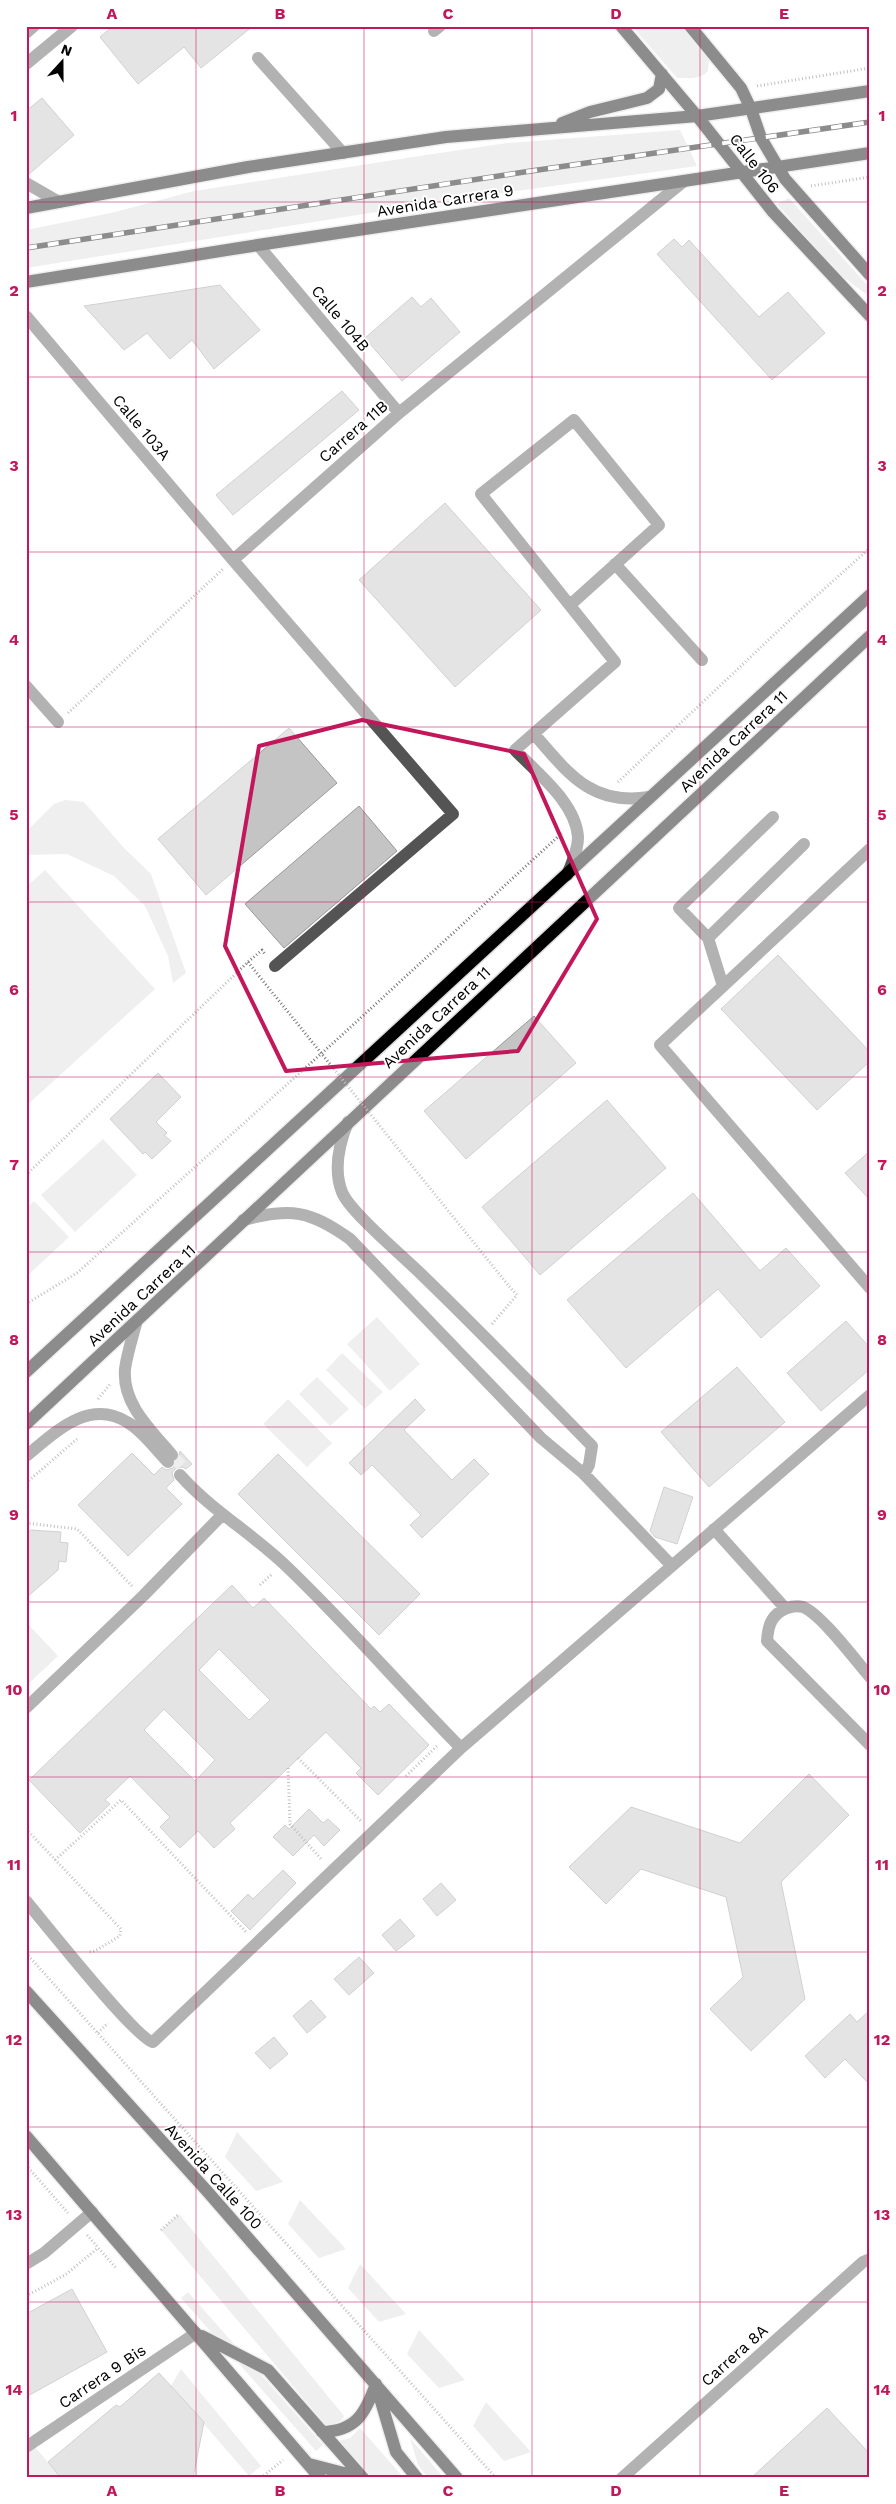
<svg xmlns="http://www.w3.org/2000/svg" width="896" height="2504" viewBox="0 0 896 2504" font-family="'Work Sans',sans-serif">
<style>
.green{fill:#dbdbdb}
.building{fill:#c4c4c4;stroke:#989898;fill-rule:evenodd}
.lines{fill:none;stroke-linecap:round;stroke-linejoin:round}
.minor-tunnel{stroke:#d9d9d9;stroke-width:12;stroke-dasharray:12 6;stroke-linecap:butt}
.major-casing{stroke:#dbdbdb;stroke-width:15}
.path{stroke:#767676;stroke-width:3;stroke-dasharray:1 2.5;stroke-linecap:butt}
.minor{stroke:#545454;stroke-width:12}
.major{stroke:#000;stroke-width:12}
.rail-casing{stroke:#000;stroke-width:5.5}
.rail{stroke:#fff;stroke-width:4;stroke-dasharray:11;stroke-linecap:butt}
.path-bridge{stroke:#767676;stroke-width:3;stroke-dasharray:1 2.5;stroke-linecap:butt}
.marked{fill:none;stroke:#c2185b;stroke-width:4;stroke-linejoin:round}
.grid{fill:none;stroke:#c2185b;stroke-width:1;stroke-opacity:0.55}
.labels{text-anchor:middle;stroke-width:4;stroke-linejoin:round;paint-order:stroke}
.street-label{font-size:16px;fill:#000;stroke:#fff}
.neatline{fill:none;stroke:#c2185b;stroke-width:2}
.grid-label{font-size:16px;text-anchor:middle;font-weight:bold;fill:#c2185b}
</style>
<rect width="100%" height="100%" fill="#fff"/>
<path class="green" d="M 632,26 L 681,26 L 709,59 L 708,71 C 700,80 688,78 677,78 Z
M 680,130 L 697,166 L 452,200 L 26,268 L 26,230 L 111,213 L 194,191 L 426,155 L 507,143 Z
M 789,198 L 870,288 L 870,297 L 838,273 L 777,204 Z
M 65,800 L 84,802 L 124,848 L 151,874 L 186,973 L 173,983 L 168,956 L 145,906 L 114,876 L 67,854 L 26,855 L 26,833 L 29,829 L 54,804 Z
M 45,870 L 155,989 L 26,1106 L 26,887 Z
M 103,1139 L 137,1175 L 75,1232 L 41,1195 Z
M 34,1201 L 69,1237 L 26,1277 L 26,1209 Z
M 377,1317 L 420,1364 L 390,1391 L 347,1344 Z
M 342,1353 L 383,1392 L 365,1409 L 326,1370 Z
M 317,1377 L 349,1409 L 330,1426 L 299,1394 Z
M 288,1399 L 332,1443 L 307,1467 L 263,1424 Z
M 26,1622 L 58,1656 L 26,1686 Z
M 237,2132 L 283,2182 L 256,2191 L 225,2157 Z
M 300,2200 L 346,2249 L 319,2258 L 288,2224 Z
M 179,2214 L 344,2416 L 341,2421 L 327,2426 L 161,2230 Z
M 360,2264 L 406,2314 L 379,2322 L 348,2288 Z
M 188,2292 L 323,2445 L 316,2451 L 181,2298 Z
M 419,2330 L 465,2380 L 439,2388 L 407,2354 Z
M 181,2369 L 261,2466 L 249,2476 L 171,2386 Z
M 486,2402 L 531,2452 L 504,2461 L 473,2426 Z
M 360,2428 L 404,2478 L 369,2478 L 338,2441 L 350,2438 Z
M 26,2436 L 61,2478 L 26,2478 Z
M 410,2438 L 444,2478 L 428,2478 L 418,2465 Z"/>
<path class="building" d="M 113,26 L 253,26 L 201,68 L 184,47 L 138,84 L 100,37 Z
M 42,98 L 74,135 L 28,175 L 26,111 Z
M 674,239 L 682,247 L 689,240 L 759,317 L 788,292 L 825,333 L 772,380 L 657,254 Z
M 220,285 L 260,330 L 214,369 L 192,340 L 170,359 L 147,333 L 124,350 L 84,306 Z
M 412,297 L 421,307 L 431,298 L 460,332 L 402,381 L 365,338 Z
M 342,391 L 359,410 L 233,515 L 216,495 Z
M 445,503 L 541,610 L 455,687 L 359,580 Z
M 289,728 L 337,783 L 206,895 L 158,839 Z
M 359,806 L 397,851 L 284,948 L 245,904 Z
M 778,955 L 870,1052 L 870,1061 L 817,1110 L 721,1009 Z
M 534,1016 L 576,1063 L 466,1159 L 424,1111 Z
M 158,1073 L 181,1097 L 156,1122 L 167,1133 L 164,1135 L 171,1141 L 152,1159 L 145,1152 L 143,1154 L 110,1119 Z
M 607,1100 L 666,1168 L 540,1275 L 482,1207 Z
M 870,1151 L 870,1200 L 845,1173 Z
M 693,1193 L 760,1271 L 786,1248 L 820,1286 L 761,1338 L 718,1289 L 626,1368 L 567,1300 Z
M 846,1321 L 870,1348 L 870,1369 L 821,1411 L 787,1373 Z
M 737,1367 L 785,1422 L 709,1487 L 661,1432 Z
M 415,1399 L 425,1410 L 404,1430 L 452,1480 L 474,1459 L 489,1474 L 422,1538 L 410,1525 L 421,1515 L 372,1465 L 361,1475 L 349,1463 Z
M 180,1451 L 192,1464 L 186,1469 L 182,1467 L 175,1469 L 172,1473 L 174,1480 L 166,1488 L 182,1504 L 128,1556 L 78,1505 L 132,1453 L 154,1475 L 162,1467 L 166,1470 L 173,1468 L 179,1458 Z
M 278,1454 L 420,1594 L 379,1635 L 238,1494 Z
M 664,1487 L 693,1497 L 677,1544 L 655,1537 L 650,1531 Z
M 31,1530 L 61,1532 L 60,1542 L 68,1543 L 66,1562 L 59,1561 L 58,1570 L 26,1598 L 26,1534 Z
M 232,1585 L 253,1608 L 264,1598 L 371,1709 L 374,1706 L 380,1712 L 389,1704 L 429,1745 L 378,1795 L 356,1773 L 361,1768 L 326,1732 L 230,1823 L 235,1829 L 214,1848 L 198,1831 L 180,1848 L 160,1827 L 170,1817 L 130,1776 L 105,1800 L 110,1804 L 80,1833 L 29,1780 ZM 219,1649 L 270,1700 L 249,1720 L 199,1670 ZM 164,1709 L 215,1760 L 195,1781 L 144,1730 Z
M 809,1774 L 849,1815 L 781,1882 L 805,1999 L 751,2051 L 710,2009 L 743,1977 L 726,1897 L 641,1869 L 606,1904 L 569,1867 L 631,1807 L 740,1843 Z
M 309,1809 L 323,1823 L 328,1819 L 340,1830 L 324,1846 L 314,1835 L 293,1856 L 273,1837 L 285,1825 L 289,1829 Z
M 283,1870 L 296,1883 L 250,1930 L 231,1911 L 248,1894 L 253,1899 Z
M 441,1883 L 456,1900 L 437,1916 L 423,1899 Z
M 400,1919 L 415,1936 L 396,1951 L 382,1935 Z
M 359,1957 L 374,1973 L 349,1995 L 334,1979 Z
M 311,2000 L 326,2017 L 307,2033 L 293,2016 Z
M 870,2010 L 870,2085 L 845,2059 L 825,2078 L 805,2056 L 850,2014 L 857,2022 Z
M 274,2037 L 288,2054 L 270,2069 L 255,2053 Z
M 72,2289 L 107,2352 L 26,2397 L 26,2314 Z
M 159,2373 L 204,2422 L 193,2478 L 61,2478 L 48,2462 L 116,2405 L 120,2407 Z
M 827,2408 L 870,2454 L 870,2478 L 751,2478 Z"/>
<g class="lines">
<path class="minor-tunnel" d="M 173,1457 L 185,1469"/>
<defs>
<path id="major" d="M 621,26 L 697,116 L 773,212 L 870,316
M 690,26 L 741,88 L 751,109 L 761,138 L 785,179 L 870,275
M 562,123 L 590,112 L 647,98 L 659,89 L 662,74
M 26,208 L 248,167 L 446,137 L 697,116 L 870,91
M 26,282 L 258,245 L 870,153
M 26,1372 L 870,595
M 26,1424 L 870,636
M 26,1991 L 207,2191 L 457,2478
M 26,2136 L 320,2478
M 202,2336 L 268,2370 L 363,2478
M 377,2388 L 396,2452 L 417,2478
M 322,2432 C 356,2431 365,2414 376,2384
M 309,2464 L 363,2478"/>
</defs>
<use href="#major" class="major-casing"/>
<path class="path" d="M 757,86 L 870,68
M 811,186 L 870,177
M 68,713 L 223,569
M 618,782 L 795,615 L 870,548
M 248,962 L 259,976
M 26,1175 L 248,962 L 262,950 L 265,954
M 26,1304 L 77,1273 L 342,1035 L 562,833
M 492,1324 L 517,1295 L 508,1285
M 98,1399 L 111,1383
M 26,1483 L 77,1439
M 26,1523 L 77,1529 L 133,1587
M 260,1585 L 272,1574
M 298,1758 L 361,1821
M 288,1768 L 290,1824 L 322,1860
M 406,1776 L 437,1746
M 26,1829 L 121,1929 L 120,1936 L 95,1951 L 88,1952
M 55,1860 L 121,1800 L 247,1933
M 26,1953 L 496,2478
M 98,2033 L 108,2023
M 26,2165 L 68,2213
M 161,2230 L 179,2214
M 87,2235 L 116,2268
M 26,2296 L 65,2275 L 98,2248
M 261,2478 L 283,2460"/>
<path class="minor" d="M 434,31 L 440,26
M 26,33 L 34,26
M 258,58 L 343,153
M 26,64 L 72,26
M 26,183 L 59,202
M 258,245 L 399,413
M 26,316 L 233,560 L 453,814 L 275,966
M 233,560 L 399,413 L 684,181
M 615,564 L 702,660
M 26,686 L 58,722
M 534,734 C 568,773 591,806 649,797
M 870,849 L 660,1045 L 870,1288
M 567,875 C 572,863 578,850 578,837 C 576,803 538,774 515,750 L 615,662 L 481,494 L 574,420 L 659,525 L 570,605
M 708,938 L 679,908 L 773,817
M 723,986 L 708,938 L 804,844
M 348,1122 C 339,1144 333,1169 342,1192 C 349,1211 404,1257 421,1274 C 479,1330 535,1388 592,1446 L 589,1465 L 584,1474
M 243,1220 C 292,1208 309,1210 350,1239 L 541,1438 L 584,1474 L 672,1566
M 136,1324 C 132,1339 127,1354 125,1369 C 122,1404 151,1430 172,1455
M 26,1456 C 55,1433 88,1398 127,1422 C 143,1431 155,1449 168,1462
M 180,1475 C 210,1509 250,1532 284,1564 C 345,1622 401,1687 461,1748
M 714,1529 L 785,1608
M 870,1677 C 856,1661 821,1614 803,1607 C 796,1605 787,1607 781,1611 C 770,1618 768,1628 767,1641 L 870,1745
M 26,1708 L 143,1596 L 222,1515
M 26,1901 C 43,1921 136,2039 153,2042 L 461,1748 L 870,1395
M 26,2264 L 44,2253 L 92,2212
M 26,2447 L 196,2333
M 622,2478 L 863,2262 L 870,2259"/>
<use href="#major" class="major"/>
<defs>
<path id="rail" d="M 26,248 L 531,171 L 870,122"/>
</defs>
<use href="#rail" class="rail-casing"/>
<use href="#rail" class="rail"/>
<path class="path-bridge" d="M 259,976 L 508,1285"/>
</g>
<path d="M0 0H896V2504H0ZM 362,720 L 524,754 L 597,919 L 518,1051 L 286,1071 L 225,946 L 259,746 Z" fill="#fff" fill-opacity=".55" fill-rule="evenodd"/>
<path class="marked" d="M 362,720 L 524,754 L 597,919 L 518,1051 L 286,1071 L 225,946 L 259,746 Z"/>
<path class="grid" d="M 196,26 L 196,2478M 364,26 L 364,2478M 532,26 L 532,2478M 700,26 L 700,2478M 26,202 L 870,202M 26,377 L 870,377M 26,552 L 870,552M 26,727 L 870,727M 26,902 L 870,902M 26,1077 L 870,1077M 26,1252 L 870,1252M 26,1427 L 870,1427M 26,1602 L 870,1602M 26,1777 L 870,1777M 26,1952 L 870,1952M 26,2127 L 870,2127M 26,2302 L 870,2302"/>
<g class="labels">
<g class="street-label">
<text transform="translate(755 163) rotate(52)" y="6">Calle 106</text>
<text transform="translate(445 200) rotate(-9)" y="6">Avenida Carrera 9</text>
<text transform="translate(341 318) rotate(50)" y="6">Calle 104B</text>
<text transform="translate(142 427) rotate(50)" y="6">Calle 103A</text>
<text transform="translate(353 431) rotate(-41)" y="6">Carrera 11B</text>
<text transform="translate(733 741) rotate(-43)" y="6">Avenida Carrera 11</text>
<text transform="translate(436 1017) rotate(-43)" y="6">Avenida Carrera 11</text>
<text transform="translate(141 1295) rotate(-43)" y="6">Avenida Carrera 11</text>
<text transform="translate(214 2176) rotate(48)" y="6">Avenida Calle 100</text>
<text transform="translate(734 2355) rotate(-42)" y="6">Carrera 8A</text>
<text transform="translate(102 2376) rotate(-34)" y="6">Carrera 9 Bis</text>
</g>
</g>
<rect width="896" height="2504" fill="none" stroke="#ffffff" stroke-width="55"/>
<g transform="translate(62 62) rotate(21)" stroke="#ffffff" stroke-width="4" paint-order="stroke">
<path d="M0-4L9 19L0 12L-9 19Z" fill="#000000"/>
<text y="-8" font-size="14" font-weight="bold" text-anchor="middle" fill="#000000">N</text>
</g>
<rect x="28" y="28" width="840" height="2448" class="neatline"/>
<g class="grid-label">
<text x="112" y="19">A</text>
<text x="280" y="19">B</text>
<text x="448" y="19">C</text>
<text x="616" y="19">D</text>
<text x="784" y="19">E</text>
<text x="14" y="121">1</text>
<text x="882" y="121">1</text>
<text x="14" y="296">2</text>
<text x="882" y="296">2</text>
<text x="14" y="471">3</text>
<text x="882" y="471">3</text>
<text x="14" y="645">4</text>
<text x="882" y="645">4</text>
<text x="14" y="820">5</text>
<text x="882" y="820">5</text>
<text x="14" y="995">6</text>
<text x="882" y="995">6</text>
<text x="14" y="1170">7</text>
<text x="882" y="1170">7</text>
<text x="14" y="1345">8</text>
<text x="882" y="1345">8</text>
<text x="14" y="1520">9</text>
<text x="882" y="1520">9</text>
<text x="14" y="1695">10</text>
<text x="882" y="1695">10</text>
<text x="14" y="1870">11</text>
<text x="882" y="1870">11</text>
<text x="14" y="2045">12</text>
<text x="882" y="2045">12</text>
<text x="14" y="2220">13</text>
<text x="882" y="2220">13</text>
<text x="14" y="2395">14</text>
<text x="882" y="2395">14</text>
<text x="112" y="2496">A</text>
<text x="280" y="2496">B</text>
<text x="448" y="2496">C</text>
<text x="616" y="2496">D</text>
<text x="784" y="2496">E</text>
</g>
</svg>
